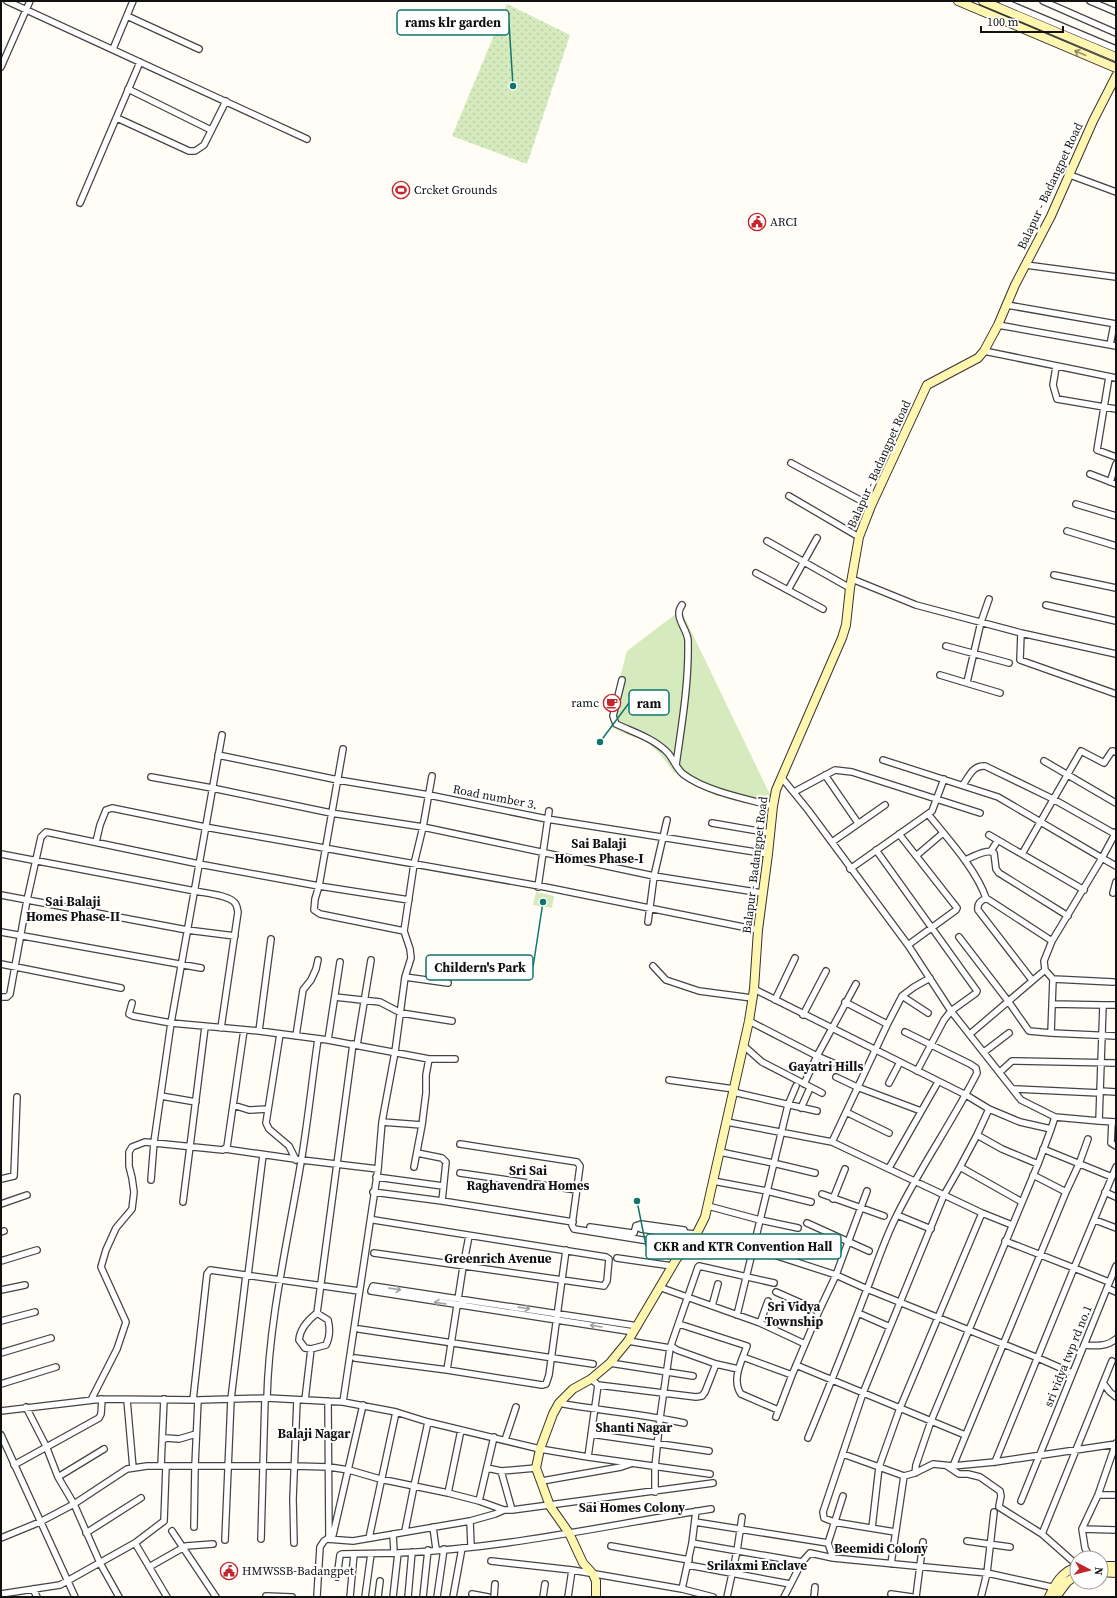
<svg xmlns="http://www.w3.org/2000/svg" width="1117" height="1598" viewBox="0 0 1117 1598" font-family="'Source Serif 4',serif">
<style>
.park{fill:#d5ebbd}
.garden{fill:url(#garden-dots)}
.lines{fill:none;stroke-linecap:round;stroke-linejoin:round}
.street-casing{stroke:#444;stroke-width:8}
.secondary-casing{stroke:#333;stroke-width:10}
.street{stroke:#fff;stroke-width:5.5}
.secondary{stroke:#fff6b0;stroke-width:8}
.oneway{stroke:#948f68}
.oneway2{stroke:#a0a0a0}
.labels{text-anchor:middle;stroke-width:4;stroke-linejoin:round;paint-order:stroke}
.street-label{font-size:12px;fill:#111;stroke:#fff}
.poi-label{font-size:12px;fill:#111;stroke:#fff;text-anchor:start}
.neighbourhood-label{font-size:13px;font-weight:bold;fill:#111;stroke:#fff}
.leader{fill:none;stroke:#0f766e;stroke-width:1.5}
.callout-dot{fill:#0f766e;stroke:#fff;stroke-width:1.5}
.callout{fill:#fff;stroke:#0f766e;stroke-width:1.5}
.callout-label{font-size:13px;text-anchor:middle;font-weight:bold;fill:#111}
</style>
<defs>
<pattern id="garden-dots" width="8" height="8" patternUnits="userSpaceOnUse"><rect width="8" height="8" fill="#d5ebbd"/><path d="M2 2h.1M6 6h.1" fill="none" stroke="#b6c8a1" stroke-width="1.8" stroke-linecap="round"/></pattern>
</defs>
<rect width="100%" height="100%" fill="#fffdf5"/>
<path class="park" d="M 681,610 L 773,801 L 758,806 L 734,796 L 716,796 L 684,779 L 673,771 L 660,754 L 645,740 L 630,736 L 611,727 L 619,681 L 627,651 Z
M 536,892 L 554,896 L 552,908 L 533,905 Z"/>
<path class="garden" d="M 507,4 L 570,35 L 527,164 L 452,136 Z"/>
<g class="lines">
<defs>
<path id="street" d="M 7,1 L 307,139
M 1002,1 L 1116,49
M 1043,1 L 1116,33
M 1090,1 L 1116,12
M 127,16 L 199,49
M 113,49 L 133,1
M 1,67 L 30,1
M 128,89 L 211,130
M 117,118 L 189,151 L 195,151 L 204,145 L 226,101
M 1070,175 L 1116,192
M 80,203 L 140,62
M 1026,265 L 1116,277
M 1007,305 L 1116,324
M 998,325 L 1116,346
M 1110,345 L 1114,324
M 984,351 L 1116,378
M 1056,367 L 1053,385 L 1057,399 L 1116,409
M 1109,377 L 1097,450 L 1116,457
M 791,463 L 871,506
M 1090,474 L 1116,484
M 1110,482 L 1116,464
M 789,496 L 859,537
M 1076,504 L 1116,516
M 1067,531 L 1116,546
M 767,541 L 850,588
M 756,573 L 823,609
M 1054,575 L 1116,588
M 852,579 L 916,605 L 1021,633 L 1116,654
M 788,590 L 817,538
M 1046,605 L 1116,621
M 1021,633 L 1020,660 L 1116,694
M 946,646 L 1009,663
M 940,675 L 1000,693
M 622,680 L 613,716 L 616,724 C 633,732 653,738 667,752 C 673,758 676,768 683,774 C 705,791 746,799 773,806
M 967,682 L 981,622 L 989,599
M 343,749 L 319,886 L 315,899 L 314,910 L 320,914 L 404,931
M 218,755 L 338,780 L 429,795 L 547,819 L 768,854
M 883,760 L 998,797 L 1102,858 L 1052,941 L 1044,961 L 1045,970 L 1053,979 L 1051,1033 L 1116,1036
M 1044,761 L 1116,803
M 676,765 C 682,723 689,682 688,640 C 687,628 673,617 682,605
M 825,775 L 858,823
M 151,777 L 212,788 L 331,813 L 423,827 L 654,876 L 762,893
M 782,778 L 808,810 L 908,945 L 951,1011 L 1021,1100 L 1055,1117
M 963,785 C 969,776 973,765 985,766 L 1053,799 L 1115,834
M 794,792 L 835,770 L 852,772 L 980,813
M 928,814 C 947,838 976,869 986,898 L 1052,941
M 712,823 L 770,833
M 1116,832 L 1102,858 L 1116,866
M 899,834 L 957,908 L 956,910 L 908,945
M 989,835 L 1084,890
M 96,842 L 100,825 L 106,810 L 112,808 L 205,827 L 545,887 L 758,930
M 832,842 L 885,805
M 876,850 L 977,991 L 976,993 L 951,1011 L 944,1020 L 917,1071
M 991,851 L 998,840
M 1,854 L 195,891 C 204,893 229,895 235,903 C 237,905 237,908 238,912 L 221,1028
M 1022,854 L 1081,751 L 1104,763 L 1112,751 L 1116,752
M 916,856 L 943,833
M 965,860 C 973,857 987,848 994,853 L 996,869 L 999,873 L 1068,916
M 850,869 L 932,811 L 944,779
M 538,887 L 549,811
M 1113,893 L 1116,882
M 1,895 L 187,930 L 235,936
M 986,898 C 981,901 977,903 978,910 L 1032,980
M 648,922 L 654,876 L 667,820
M 1,932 L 201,968
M 959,937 L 1008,1001 L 1029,1031 L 1051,1033
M 1,964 L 121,988
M 653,966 L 666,980 L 699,991 L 752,998
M 405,977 L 448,983
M 1053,979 L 1113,982
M 754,989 L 966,1095 L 989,1109 L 1020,1122 L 1051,1129 L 1055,1117 L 1099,1121
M 902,996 L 928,1013
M 1,997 L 7,997 L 10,994 L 27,900 L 41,837 L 46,832 L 199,864 L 319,886 L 409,900
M 335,997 L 380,1002 L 401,1013 L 452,1021
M 775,1000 L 795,958
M 845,1002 L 887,1024
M 132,1003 L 129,1014 L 133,1016 L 171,1023 L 259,1031 L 328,1040 L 429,1059 L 455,1059
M 1052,1004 L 1103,1005
M 1116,1005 L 1103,1005 L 1099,1121 L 1116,1122
M 803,1015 L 826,971
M 749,1021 L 817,1056 L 856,984
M 259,1031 L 271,939
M 280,1034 L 266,1123 L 269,1129 L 289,1146 L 296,1160
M 970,1034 L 1045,970
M 296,1036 L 303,990 L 311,980 L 316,969 L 318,960
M 328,1040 L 340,962
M 357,1045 L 371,960
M 744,1046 L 762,1062 L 822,1093
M 984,1052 L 1009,1033
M 1000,1072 L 1012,1061 L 1116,1063
M 836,1077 L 857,1087 L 921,1111
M 669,1080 L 734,1089
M 889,1083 L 900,1062
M 804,1084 L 817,1056 L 833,1063
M 1014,1089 L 1100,1093
M 1100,1091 L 1116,1092
M 733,1092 L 817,1111
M 161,1096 L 196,1102
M 233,1105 L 249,1110 L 268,1109
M 801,1108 L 810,1088
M 989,1109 L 977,1135 L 1002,1149 L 1038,1164
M 846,1112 L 889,1133
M 382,1122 L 422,1125 L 426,1093 L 426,1075 L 429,1059
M 727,1122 L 832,1142 L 982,1213 L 1012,1225
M 1112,1122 L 1111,1143 L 1116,1146
M 977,1135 L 960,1167 L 1022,1202
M 832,1142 L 887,1025 L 902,996 L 914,987 L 930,978
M 460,1144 L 577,1162 L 580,1166 L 572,1225 L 574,1229 L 686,1247
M 225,1149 L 302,1160 L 378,1169
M 1043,1149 L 1112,1177
M 720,1152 L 773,1163 L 815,1173
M 417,1153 L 442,1158 L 446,1162 L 442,1201
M 414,1167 L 422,1125
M 889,1168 L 938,1082
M 460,1173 L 577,1190
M 1033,1175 L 1066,1192
M 376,1177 L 443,1186
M 1,1179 L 14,1176 L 17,1097
M 151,1180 L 154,1142 L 171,1023 L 222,735
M 713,1181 L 767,1191 L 811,1202
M 373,1192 L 442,1201 L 573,1222
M 1105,1192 L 1116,1197
M 822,1194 L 884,1216
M 833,1199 L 845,1169
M 183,1202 L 205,1027
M 1,1204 L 27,1195
M 708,1206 L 760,1220 L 798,1228
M 897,1215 L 931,1229
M 1095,1220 L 1116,1228
M 807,1223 L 869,1251
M 636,1226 L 641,1224 L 684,1230 L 685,1233 L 697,1234
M 636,1226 L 641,1229 L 683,1235 L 685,1233
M 590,1227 L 632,1233 L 634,1233 L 636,1226
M 1,1232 L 4,1231
M 695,1237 L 753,1248 L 836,1275 L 867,1289 L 1038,1358 L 1072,1373
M 1005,1241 L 1074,1268 L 1116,1167
M 374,1253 L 604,1286 L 607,1281 L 609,1259 L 606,1257 L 374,1220
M 617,1258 L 672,1266
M 1,1261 L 37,1250
M 248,1275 L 263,1155
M 659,1287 L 760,1323 L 805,1344
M 1107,1288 L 1116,1292
M 1,1290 L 25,1285
M 776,1292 L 819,1311
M 712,1306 L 718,1284
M 858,1313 L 890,1327
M 737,1315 L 788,1105 L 796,1086
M 1,1321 L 35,1312
M 760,1323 L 768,1301
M 679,1324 L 747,1346 C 742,1360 731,1380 741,1394 L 778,1410
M 359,1329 L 593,1364
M 634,1332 L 371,1291 L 373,1286 L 638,1326
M 628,1341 L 670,1348
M 1084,1345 C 1096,1346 1106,1347 1116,1339
M 671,1346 L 677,1350 L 716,1364 L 738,1369
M 311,1349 L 326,1345 C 330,1337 330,1328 328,1320 L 317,1313
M 1,1353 L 51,1338
M 743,1357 L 792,1375
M 355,1358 L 447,1370 L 542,1385 L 546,1384 L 549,1375 L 566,1250
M 610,1363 L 693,1376
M 796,1365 L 965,1435
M 447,1370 L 463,1267 L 469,1236
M 591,1379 L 598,1385 L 696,1397 L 702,1396 L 705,1392 L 716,1364
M 1103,1383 L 1110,1392 L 1116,1397
M 1,1384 L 56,1367
M 267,1398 C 269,1319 288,1240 301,1162 C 308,1121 312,1080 318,1039
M 91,1400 L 117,1349 L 126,1322 L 101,1267 L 106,1250 L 116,1228 L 132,1209 L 134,1192 L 132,1178 L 129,1166 L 129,1152 L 132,1147 L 145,1142 L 223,1150 L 227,1147 L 244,1030
M 127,1400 L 133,1468
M 193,1400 L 207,1274 L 210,1270 L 359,1291
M 305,1400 L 311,1349 L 305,1348 L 299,1340 C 300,1328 308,1320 317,1313 L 353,1044
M 328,1401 L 329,1538
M 343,1402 L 378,1169 L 382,1122 L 395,1052 L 405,977 L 411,958 L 410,949 L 404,931 L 414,864 L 423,827 L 432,776
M 559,1403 C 601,1411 643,1414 684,1423
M 26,1407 L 46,1446 L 58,1477 L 74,1504 L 100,1563 L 119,1597
M 1,1411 L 102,1399 L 198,1400 L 267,1398 L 343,1402 L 396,1412 L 428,1422 L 540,1449 L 588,1457 L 710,1474
M 776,1417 L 792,1375 L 819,1311 L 836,1275 L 867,1191
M 428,1422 L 414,1486 L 448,1493 L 461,1430
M 591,1434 L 709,1451
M 1,1435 L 75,1597
M 808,1438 C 827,1392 846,1345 864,1297 C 874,1272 882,1246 894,1221 C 918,1170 952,1123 977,1073 L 976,1068 L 970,1064 L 905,1032
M 163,1440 L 166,1438 L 179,1439 L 196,1434
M 505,1440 L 516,1407
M 843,1454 L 904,1476 L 915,1473 L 933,1464 L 953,1466 L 995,1462 L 1116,1444
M 588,1457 L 598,1385
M 995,1462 L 1074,1268 L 1109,1282
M 14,1465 L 99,1418 L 101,1414 L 102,1399
M 161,1466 L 164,1399
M 947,1466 L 959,1474 L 968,1474 L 980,1477 L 1000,1491 L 1001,1496 L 999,1506 L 999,1507 L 1042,1534
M 953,1466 L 1066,1192 L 1079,1164 L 1088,1139
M 487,1468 L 501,1471 L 536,1468
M 501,1471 L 512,1510
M 915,1473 L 916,1465 L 931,1421 L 1038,1164 L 1051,1129
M 58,1477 L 104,1449
M 542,1481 L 621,1467 L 630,1464
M 655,1492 L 655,1467 L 660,1418 L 670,1348 L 698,1267 L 699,1266 L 774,1283
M 448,1493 L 479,1501 L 504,1510 L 512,1510 L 713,1483
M 1098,1495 L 1116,1495
M 479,1501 L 494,1437
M 1021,1501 L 1116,1266
M 696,1511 L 692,1543 L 682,1589 L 713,1597
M 470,1521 L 471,1546
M 695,1522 L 828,1543
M 194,1527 L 195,1466 L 198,1400
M 433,1527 L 436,1549
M 872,1528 L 879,1467 L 900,1408 L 982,1213
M 1082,1529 L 1116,1530
M 172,1531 L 216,1597
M 895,1532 L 834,1522 L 824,1518 L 823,1512 L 863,1393 L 944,1195 L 960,1167
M 86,1533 L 141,1498
M 393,1534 L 394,1552
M 1,1538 L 40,1522 L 74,1504 L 127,1469 L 147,1466 L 295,1466 L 329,1467 L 349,1470 L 380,1479 L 414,1486 L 405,1531
M 369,1538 L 396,1412
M 261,1539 L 265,1398
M 327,1539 L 353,1541 L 470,1521 L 495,1514 L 504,1510
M 225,1540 L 231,1399 L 246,1275
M 967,1541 L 1010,1547
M 135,1543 L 167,1597
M 294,1543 L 293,1499 L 297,1400
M 692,1543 L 802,1562 L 810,1553 L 833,1558 L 987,1573 L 1056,1588
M 611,1546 L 689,1560
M 833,1558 L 828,1543 L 843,1496
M 1090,1558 L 1085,1548 L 1082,1529 L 1098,1495 L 1116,1443
M 491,1561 L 572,1570 L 682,1589
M 891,1564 L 904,1476
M 688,1565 L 790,1584
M 1077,1565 L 1042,1534 L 1112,1361
M 149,1567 L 186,1546 L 213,1544
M 337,1577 L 340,1555 L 342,1554 L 398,1553
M 33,1589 L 37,1597
M 1,1594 L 60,1585 L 135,1543 L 164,1521 L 166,1466
M 472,1594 L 488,1597
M 891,1594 L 912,1597
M 266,1596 L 292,1597
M 317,1596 L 320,1547 L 324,1541 L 333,1535 L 363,1405
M 350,1597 L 354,1554
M 365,1597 L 371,1554
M 378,1597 L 380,1581
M 393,1597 L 398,1553 C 503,1549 607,1525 711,1509
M 408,1597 L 412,1552
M 423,1597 L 428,1550
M 437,1597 L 444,1549
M 453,1597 L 462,1548
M 494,1597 L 495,1584
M 543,1597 L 545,1584
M 568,1597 L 572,1570
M 727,1597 L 737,1551 L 742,1517
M 784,1597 L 802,1562
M 814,1597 L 815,1587
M 916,1597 L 923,1542
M 981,1597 L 987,1573 L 994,1512"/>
<path id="secondary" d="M 958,1 L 1116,68
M 983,1 L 1116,57
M 1101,1566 L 1116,1566
M 1101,1572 L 1116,1573
M 596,1597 L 596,1581 L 593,1574 L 583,1563 L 569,1533 L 550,1506 L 536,1468 L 540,1449 L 553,1414 L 559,1403 L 573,1389 L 591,1379 L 610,1363 L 628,1341 L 677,1258 L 695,1237 L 705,1217 L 749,1021 L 754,989 L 758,930 L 768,854 L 773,806 L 776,790 L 842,638 L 846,625 L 850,588 L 859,537 L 871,506 L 927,385 L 978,358 L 984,351 L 998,325 L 1015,285 L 1051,216 L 1093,121 L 1116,76
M 1049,1597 C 1055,1584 1062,1571 1077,1567
M 1056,1597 L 1067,1582 L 1077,1575"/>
</defs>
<use href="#street" class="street-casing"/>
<use href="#secondary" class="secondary-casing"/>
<use href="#street" class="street"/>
<use href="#secondary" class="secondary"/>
</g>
<defs><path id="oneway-shaft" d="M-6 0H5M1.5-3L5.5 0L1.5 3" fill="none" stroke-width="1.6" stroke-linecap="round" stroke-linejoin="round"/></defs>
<use class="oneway" href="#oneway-shaft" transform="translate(1080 53) rotate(-157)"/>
<g class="oneway2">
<use href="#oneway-shaft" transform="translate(395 1289) rotate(8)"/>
<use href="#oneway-shaft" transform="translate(440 1303) rotate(-171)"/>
<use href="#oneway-shaft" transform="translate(524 1308) rotate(8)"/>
<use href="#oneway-shaft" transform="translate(596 1326) rotate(-171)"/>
</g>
<defs>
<symbol id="stadium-ring" viewBox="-11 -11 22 22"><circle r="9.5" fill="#fff" stroke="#c4262e" stroke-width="1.5"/><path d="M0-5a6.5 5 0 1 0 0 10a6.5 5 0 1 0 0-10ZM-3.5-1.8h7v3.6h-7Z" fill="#c4262e"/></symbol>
<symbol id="civic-ring" viewBox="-11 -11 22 22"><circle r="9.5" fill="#fff" stroke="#c4262e" stroke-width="1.5"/><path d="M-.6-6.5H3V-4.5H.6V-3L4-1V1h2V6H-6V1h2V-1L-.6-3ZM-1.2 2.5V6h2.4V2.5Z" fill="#c4262e"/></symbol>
<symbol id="cafe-ring" viewBox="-11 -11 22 22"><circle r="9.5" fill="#fff" stroke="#c4262e" stroke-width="1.5"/><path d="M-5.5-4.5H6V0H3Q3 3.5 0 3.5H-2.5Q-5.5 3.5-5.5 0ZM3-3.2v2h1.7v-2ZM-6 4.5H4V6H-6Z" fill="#c4262e"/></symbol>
</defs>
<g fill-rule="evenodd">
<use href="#stadium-ring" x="391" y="180" width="20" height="20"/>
<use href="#civic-ring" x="747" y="212" width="20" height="20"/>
<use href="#cafe-ring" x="602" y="693" width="20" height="20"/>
<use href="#civic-ring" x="219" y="1561" width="20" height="20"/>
</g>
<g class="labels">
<g class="street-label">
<text transform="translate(1050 186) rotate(-65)" y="4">Balapur - Badangpet Road</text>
<text transform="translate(879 464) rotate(-66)" y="4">Balapur - Badangpet Road</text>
<text transform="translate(495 797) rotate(11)" y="4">Road number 3.</text>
<text transform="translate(755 865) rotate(-83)" y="4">Balapur - Badangpet Road</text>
<text transform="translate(1068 1356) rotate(-68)" y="4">sri vidya twp rd no.1</text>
</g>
<g class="poi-label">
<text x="414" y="194">Crcket Grounds</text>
<text x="770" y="226">ARCI</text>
<text x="599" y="707" text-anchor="end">ramc</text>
<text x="242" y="1575">HMWSSB-Badangpet</text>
</g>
<g class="neighbourhood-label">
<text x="599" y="848">Sai Balaji<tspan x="599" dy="15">Homes Phase-I</tspan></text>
<text x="73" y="906">Sai Balaji<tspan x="73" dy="15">Homes Phase-II</tspan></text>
<text x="826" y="1071">Gayatri Hills</text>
<text x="528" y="1175">Sri Sai<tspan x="528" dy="15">Raghavendra Homes</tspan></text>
<text x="498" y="1263">Greenrich Avenue</text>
<text x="794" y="1311">Sri Vidya<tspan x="794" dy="15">Township</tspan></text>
<text x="634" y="1432">Shanti Nagar</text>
<text x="314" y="1438">Balaji Nagar</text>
<text x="632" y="1512">Sai Homes Colony</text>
<text x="881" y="1553">Beemidi Colony</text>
<text x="757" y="1570">Srilaxmi Enclave</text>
</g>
</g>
<path class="leader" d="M513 86L509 23M600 742L629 703M543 902L533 967M637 1201L646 1246"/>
<g class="callout-dot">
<circle cx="513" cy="86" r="4"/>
<circle cx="600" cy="742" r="4"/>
<circle cx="543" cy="902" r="4"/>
<circle cx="637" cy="1201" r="4"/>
</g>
<g class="callout">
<rect x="397" y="10" width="112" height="25" rx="4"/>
<rect x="629" y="690" width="40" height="25" rx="4"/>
<rect x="426" y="955" width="107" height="25" rx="4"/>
<rect x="646" y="1234" width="195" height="25" rx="4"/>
</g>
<g class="callout-label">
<text x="453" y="27">rams klr garden</text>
<text x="649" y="708">ram</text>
<text x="480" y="972">Childern's Park</text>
<text x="743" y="1251">CKR and KTR Convention Hall</text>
</g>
<rect width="1117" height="1598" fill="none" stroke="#111111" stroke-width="4"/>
<g transform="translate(1089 1570) rotate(97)"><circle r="19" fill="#ffffff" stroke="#a0a0a0"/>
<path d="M0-3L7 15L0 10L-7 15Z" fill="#c4262e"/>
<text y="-6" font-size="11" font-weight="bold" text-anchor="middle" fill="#111111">N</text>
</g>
<path d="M981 26v6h82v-6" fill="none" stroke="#111111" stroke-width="2"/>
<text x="987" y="26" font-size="12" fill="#111111" stroke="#ffffff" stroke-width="3" paint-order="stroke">100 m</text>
</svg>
